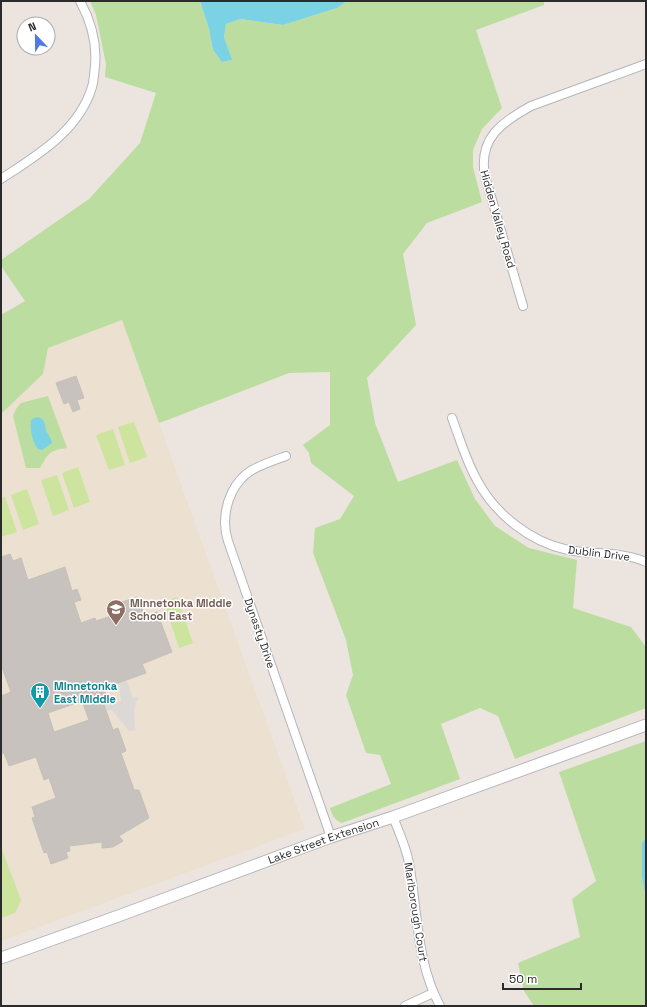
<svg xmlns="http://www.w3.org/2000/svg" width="647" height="1007" viewBox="0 0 647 1007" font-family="'Space Grotesk',sans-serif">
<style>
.education{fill:#ece0d0}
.green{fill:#bbdda0}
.pitch{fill:#cce49d}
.plaza{fill:#dcd8d5}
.water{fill:#7bd2e4}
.building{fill:#c7c2be;stroke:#c7c0b8;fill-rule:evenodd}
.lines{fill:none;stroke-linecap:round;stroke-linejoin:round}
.minor-casing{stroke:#b2b5bd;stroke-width:10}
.tertiary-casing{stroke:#b2b5bd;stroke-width:13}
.minor{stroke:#fff;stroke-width:8}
.tertiary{stroke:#fff;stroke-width:11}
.labels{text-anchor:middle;stroke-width:3;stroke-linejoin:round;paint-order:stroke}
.street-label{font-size:11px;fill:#2b2b2b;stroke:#fff}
.education-label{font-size:11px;font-weight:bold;fill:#785e54;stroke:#fff;text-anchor:start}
.culture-label{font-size:11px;font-weight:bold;fill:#0d838f;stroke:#fff;text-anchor:start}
</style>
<rect width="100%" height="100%" fill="#ece5df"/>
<path class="education" d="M 122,320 L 305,829 L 1,941 L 1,414 L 43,374 L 48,348 Z"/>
<path class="green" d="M 90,1 L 200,1 L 209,29 L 213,50 L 222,62 L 231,60 L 224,37 L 226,24 L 240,19 L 283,25 L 337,8 L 347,1 L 544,1 L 544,5 L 476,30 L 502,108 L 482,129 L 473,150 L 473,167 L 482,202 L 427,223 L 403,254 L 416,325 L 367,378 L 375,423 L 398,482 L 457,460 L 475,499 L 495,526 L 529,548 L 577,560 L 573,608 L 631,627 L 646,647 L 646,708 L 515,759 L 498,716 L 480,708 L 441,724 L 460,779 L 342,823 C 334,820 332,815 330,808 L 391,784 L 380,755 L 366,753 L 346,695 L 353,675 L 346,640 L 313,553 L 315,528 L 340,519 L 354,496 L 311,463 L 309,453 L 303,445 L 330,425 L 330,372 L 289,373 L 170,419 L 159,423 L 122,320 L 48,348 L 43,374 L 1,414 L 1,315 L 25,301 L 1,266 L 1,260 L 89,199 L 140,143 L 156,93 L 105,77 L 106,64 L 102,45 L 96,15 Z
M 48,396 L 67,448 C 49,450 48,454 40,468 L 26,468 L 13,416 L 16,409 L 21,403 Z
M 646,741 L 646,837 L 642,843 L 642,878 L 646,899 L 646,1006 L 534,1006 L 524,991 L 518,963 L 580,937 L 572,899 L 596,881 L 559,772 Z"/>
<path class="pitch" d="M 134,422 L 147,457 L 130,463 L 118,427 Z
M 113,429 L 125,465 L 109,470 L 96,435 Z
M 78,467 L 90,502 L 74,508 L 62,473 Z
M 57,475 L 69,510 L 53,516 L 41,480 Z
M 27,489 L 39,524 L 23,530 L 11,495 Z
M 5,497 L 17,532 L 1,537 L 1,498 Z
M 177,597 L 193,643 L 179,648 L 164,602 Z
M 1,847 L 21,900 L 15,913 L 1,918 Z"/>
<path class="plaza" d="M 127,681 L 133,698 L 137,697 L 138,698 L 134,709 L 134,715 L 135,730 L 129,731 L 112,710 L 96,712 L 95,709 L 121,701 L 119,683 Z"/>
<path class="water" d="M 200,1 L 347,1 L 337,8 L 283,25 L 240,19 L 226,24 L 224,37 L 232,60 L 222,62 L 213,50 L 209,29 Z
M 38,417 C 48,421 43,426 48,434 C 50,438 51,438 52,443 L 42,450 L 38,449 C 32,441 30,430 31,420 L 34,418 Z
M 646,837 L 646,899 L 642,878 L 642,843 Z"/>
<path class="building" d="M 76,376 L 84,398 L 77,400 L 80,409 L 73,412 L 69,402 L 64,404 L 56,383 Z
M 10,554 L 13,561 L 21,558 L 28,580 L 65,567 L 72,591 L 77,589 L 81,600 L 74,602 L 81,623 L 95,618 L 96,621 L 123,612 L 119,603 L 137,597 L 145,616 L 157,612 L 172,652 L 142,664 L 146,673 L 104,688 L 109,704 L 104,705 L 113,730 L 118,728 L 126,751 L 121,753 L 132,784 L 134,790 L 139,790 L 149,818 L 119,836 L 123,841 L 113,847 L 102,848 L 102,842 L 69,846 L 70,851 L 66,852 L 68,858 L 51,864 L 47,852 L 44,853 L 32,818 L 35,817 L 32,807 L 56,798 L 49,778 L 44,780 L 36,757 L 9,766 L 4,753 L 1,754 L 1,696 L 11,692 L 1,665 L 1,557 ZM 82,701 L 89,720 L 54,732 L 48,713 Z"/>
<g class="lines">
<defs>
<path id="minor" d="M 1,179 C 36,156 79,131 92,87 C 94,81 94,73 95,66 C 97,44 91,21 80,1
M 523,306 L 485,176 C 478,138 502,122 531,106 L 646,64
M 452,418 C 460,439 466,461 477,480 C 495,514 530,542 568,550 C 594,555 621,551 646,562
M 286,456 C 275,460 263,464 252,470 C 234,481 225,502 225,523 C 225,529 226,535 228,541 L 331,837
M 393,817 C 399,832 406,847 409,863 C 418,912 416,961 440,1006
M 405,1006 L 433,993"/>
<g id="tertiary">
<path id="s1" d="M 1,958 L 121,915 L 331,837 L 393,817 L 646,725"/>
</g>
</defs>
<use href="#minor" class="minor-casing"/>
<use href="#tertiary" class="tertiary-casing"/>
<use href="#minor" class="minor"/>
<use href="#tertiary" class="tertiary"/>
</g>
<defs>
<symbol id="school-pin" viewBox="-11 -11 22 30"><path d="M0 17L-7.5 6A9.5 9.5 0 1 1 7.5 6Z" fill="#8d6e63" stroke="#fff"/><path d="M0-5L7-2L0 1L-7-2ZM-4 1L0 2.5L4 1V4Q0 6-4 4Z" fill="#fff"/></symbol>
<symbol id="building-pin" viewBox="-11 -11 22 30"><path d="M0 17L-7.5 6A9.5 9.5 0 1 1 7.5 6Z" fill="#0f9aa8" stroke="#fff"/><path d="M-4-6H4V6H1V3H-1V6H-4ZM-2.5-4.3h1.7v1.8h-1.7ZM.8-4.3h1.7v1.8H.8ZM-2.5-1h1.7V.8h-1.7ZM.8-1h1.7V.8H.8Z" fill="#fff"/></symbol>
</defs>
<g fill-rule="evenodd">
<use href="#school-pin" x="105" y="598" width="22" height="30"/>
<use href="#building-pin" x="29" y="681" width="22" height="30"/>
</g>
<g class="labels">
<g class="street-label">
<text transform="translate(498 219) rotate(74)" y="4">Hidden Valley Road</text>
<text transform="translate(599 553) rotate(7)" y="4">Dublin Drive</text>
<text transform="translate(260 633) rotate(71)" y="4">Dynasty Drive</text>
<text dy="4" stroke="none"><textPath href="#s1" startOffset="343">Lake Street Extension</textPath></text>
<text transform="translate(416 912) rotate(81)" y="4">Marlborough Court</text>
</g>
<g class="education-label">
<text x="130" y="607">Minnetonka Middle<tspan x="130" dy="13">School East</tspan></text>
</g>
<g class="culture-label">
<text x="54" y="690">Minnetonka<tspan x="54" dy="13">East Middle</tspan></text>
</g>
</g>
<rect width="647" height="1007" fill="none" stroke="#2b2b2b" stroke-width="4"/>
<g transform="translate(36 36) rotate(338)"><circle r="19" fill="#ffffff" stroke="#aaaaaa"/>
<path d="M0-3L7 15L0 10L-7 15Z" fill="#4d79ea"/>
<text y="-6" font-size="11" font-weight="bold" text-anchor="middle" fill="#2b2b2b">N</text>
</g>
<path d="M503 983v6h78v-6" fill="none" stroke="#2b2b2b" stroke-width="2"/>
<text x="509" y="983" font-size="12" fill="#2b2b2b" stroke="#ffffff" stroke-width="3" paint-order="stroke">50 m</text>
</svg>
